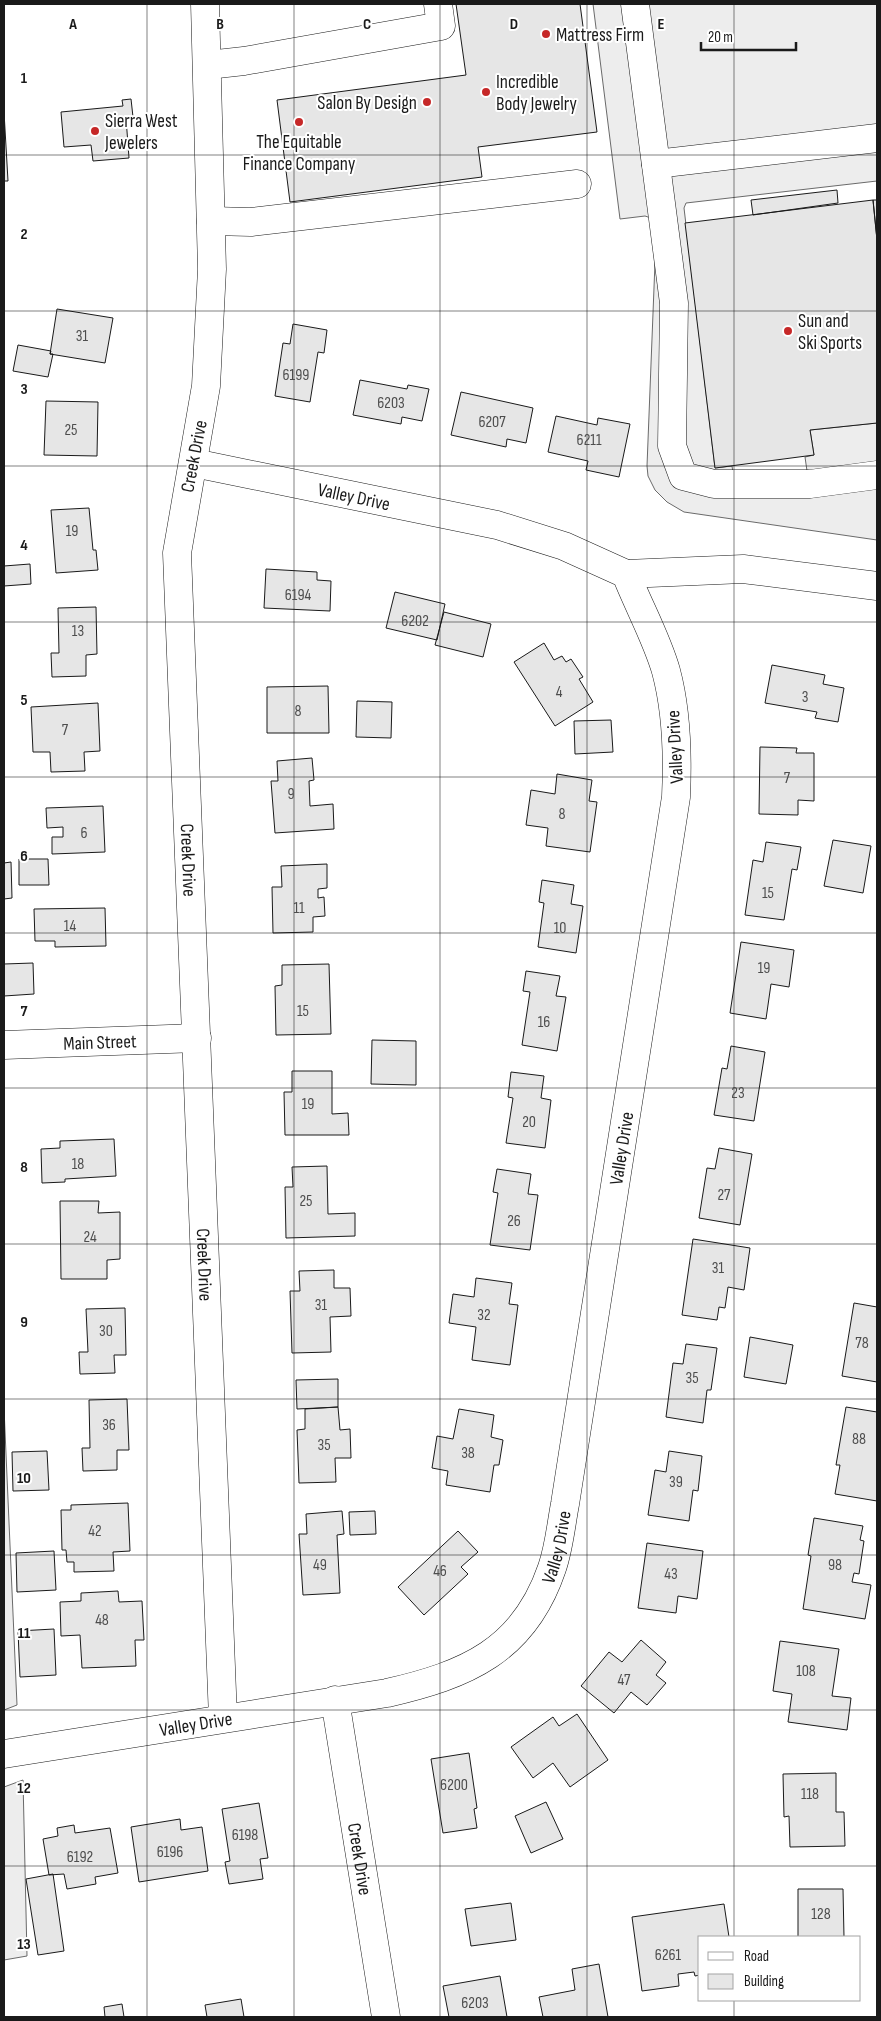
<svg xmlns="http://www.w3.org/2000/svg" width="881" height="2021" viewBox="0 0 881 2021" font-family="'Sofia Sans Condensed',sans-serif">
<style>
.built{fill:#ededed;stroke:#6a6a6a}
.building{fill:#e6e6e6;stroke:#1a1a1a}
.lines{fill:none;stroke-linecap:round;stroke-linejoin:round}
.minor-casing{stroke:#1a1a1a;stroke-width:29}
.minor{stroke:#fff;stroke-width:28}
.grid{fill:none;stroke:#1a1a1a;stroke-width:1;stroke-opacity:0.55}
.poi-dot{fill:#c62828;stroke:#fff;stroke-width:2}
.labels{text-anchor:middle;stroke-width:4;stroke-linejoin:round;paint-order:stroke}
.number-label{font-size:16px;fill:#4d4d4d}
.poi-label{font-size:19px;fill:#1a1a1a;stroke:#fff;text-anchor:start}
.street-label{font-size:19px;fill:#1a1a1a;stroke:#fff}
.grid-label{font-size:16px;text-anchor:middle;font-weight:bold;fill:#1a1a1a;stroke:#fff;stroke-width:4;stroke-linejoin:round;paint-order:stroke}
</style>
<rect width="100%" height="100%" fill="#fff"/>
<path class="built" d="M 593,4 L 877,4 L 877,181 L 686,203 L 684,208 L 715,468 L 732,466 L 734,480 L 807,471 L 805,457 L 814,455 L 810,430 L 877,423 L 877,540 L 684,512 L 667,502 L 655,490 L 648,476 L 647,466 L 656,237 L 651,218 L 645,216 L 620,219 Z
M 4,1408 L 17,1705 L 4,1710 Z
M 23,1780 L 27,1956 L 4,1960 L 4,1787 Z"/>
<path class="building" d="M 456,4 L 580,4 L 597,132 L 478,147 L 482,177 L 290,202 L 277,100 L 466,75 Z
M 131,99 L 133,117 L 126,118 L 129,158 L 93,161 L 91,145 L 64,147 L 61,112 L 123,106 L 122,100 Z
M 4,112 L 8,181 L 4,181 Z
M 837,190 L 838,203 L 753,215 L 751,200 Z
M 873,200 L 877,240 L 877,423 L 810,430 L 814,455 L 715,468 L 685,223 Z
M 873,200 L 877,200 L 877,240 Z
M 57,309 L 113,318 L 105,363 L 50,354 Z
M 293,324 L 327,330 L 324,353 L 318,352 L 310,402 L 275,396 L 283,343 L 290,344 Z
M 18,345 L 51,351 L 50,354 L 53,354 L 48,377 L 13,371 Z
M 360,380 L 407,389 L 408,385 L 429,389 L 422,421 L 402,417 L 401,424 L 353,415 Z
M 461,392 L 533,408 L 526,443 L 507,439 L 506,447 L 451,435 Z
M 46,401 L 98,402 L 97,456 L 44,455 Z
M 556,416 L 597,425 L 598,418 L 630,424 L 619,477 L 586,470 L 588,461 L 548,452 Z
M 89,508 L 93,550 L 96,550 L 98,570 L 56,573 L 51,510 Z
M 30,564 L 31,584 L 4,586 L 4,566 Z
M 266,569 L 317,572 L 317,580 L 331,581 L 330,611 L 264,608 Z
M 395,592 L 445,604 L 437,640 L 386,628 Z
M 96,607 L 97,654 L 86,655 L 86,676 L 52,677 L 51,653 L 59,653 L 58,608 Z
M 444,612 L 491,624 L 483,657 L 435,645 Z
M 544,643 L 554,660 L 562,656 L 566,662 L 571,659 L 583,677 L 579,679 L 593,702 L 555,726 L 514,662 Z
M 772,665 L 825,675 L 823,684 L 844,688 L 838,722 L 815,718 L 817,712 L 765,703 Z
M 328,686 L 329,733 L 267,733 L 267,687 Z
M 357,701 L 392,702 L 391,738 L 356,737 Z
M 98,703 L 100,751 L 84,752 L 85,771 L 51,772 L 50,752 L 33,752 L 31,707 Z
M 611,720 L 613,752 L 575,754 L 574,721 Z
M 760,747 L 797,748 L 796,753 L 814,753 L 814,801 L 798,800 L 798,815 L 759,814 Z
M 312,758 L 314,780 L 309,781 L 310,806 L 333,804 L 334,829 L 275,833 L 271,781 L 278,781 L 277,761 Z
M 557,774 L 592,780 L 589,801 L 597,802 L 590,852 L 546,846 L 548,828 L 526,825 L 531,790 L 555,794 Z
M 103,806 L 105,852 L 52,854 L 52,837 L 63,837 L 63,827 L 47,828 L 46,808 Z
M 833,840 L 871,846 L 863,893 L 824,886 Z
M 766,842 L 801,847 L 797,870 L 792,869 L 784,920 L 745,915 L 753,860 L 763,862 Z
M 19,859 L 48,859 L 49,885 L 19,885 Z
M 11,862 L 12,898 L 4,899 L 4,863 Z
M 327,864 L 327,888 L 318,889 L 318,898 L 324,897 L 325,916 L 313,917 L 313,932 L 273,933 L 272,887 L 282,887 L 281,866 Z
M 542,880 L 574,885 L 571,904 L 583,906 L 576,953 L 538,947 L 544,903 L 539,902 Z
M 105,908 L 106,946 L 55,947 L 55,941 L 35,941 L 34,909 Z
M 741,942 L 794,950 L 789,987 L 771,984 L 766,1019 L 730,1013 Z
M 33,963 L 34,994 L 4,996 L 4,964 Z
M 329,964 L 331,1034 L 276,1035 L 275,986 L 282,985 L 282,965 Z
M 526,971 L 560,976 L 556,996 L 566,997 L 557,1051 L 522,1045 L 530,992 L 523,991 Z
M 372,1040 L 416,1041 L 416,1085 L 371,1084 Z
M 731,1046 L 765,1052 L 754,1121 L 714,1115 L 722,1068 L 727,1069 Z
M 292,1071 L 332,1071 L 332,1114 L 348,1113 L 349,1135 L 285,1135 L 284,1092 L 292,1092 Z
M 511,1072 L 544,1076 L 541,1098 L 551,1100 L 545,1148 L 506,1143 L 513,1098 L 508,1097 Z
M 114,1139 L 116,1176 L 65,1179 L 65,1182 L 42,1183 L 41,1149 L 60,1148 L 60,1141 Z
M 719,1148 L 752,1154 L 740,1225 L 699,1218 L 707,1168 L 715,1169 Z
M 327,1166 L 328,1214 L 355,1213 L 355,1236 L 286,1238 L 285,1187 L 293,1187 L 292,1167 Z
M 497,1169 L 531,1174 L 528,1194 L 538,1195 L 530,1250 L 490,1245 L 498,1193 L 493,1192 Z
M 60,1201 L 99,1201 L 98,1213 L 120,1212 L 120,1259 L 107,1260 L 107,1279 L 61,1279 Z
M 693,1239 L 750,1248 L 744,1290 L 728,1287 L 725,1308 L 719,1307 L 717,1320 L 682,1315 Z
M 334,1270 L 334,1288 L 350,1288 L 351,1316 L 330,1317 L 331,1352 L 292,1353 L 290,1291 L 300,1291 L 299,1271 Z
M 476,1278 L 512,1283 L 509,1304 L 518,1305 L 510,1365 L 472,1360 L 476,1327 L 449,1323 L 453,1294 L 474,1297 Z
M 854,1303 L 877,1307 L 877,1382 L 842,1376 Z
M 125,1308 L 126,1355 L 114,1355 L 115,1373 L 80,1374 L 79,1352 L 88,1352 L 86,1309 Z
M 750,1337 L 793,1345 L 786,1384 L 744,1377 Z
M 686,1344 L 717,1348 L 711,1390 L 707,1390 L 703,1423 L 666,1417 L 673,1363 L 683,1364 Z
M 338,1379 L 338,1407 L 297,1409 L 296,1380 Z
M 127,1399 L 129,1450 L 117,1450 L 117,1470 L 83,1471 L 82,1448 L 90,1448 L 89,1400 Z
M 338,1407 L 340,1430 L 350,1429 L 351,1458 L 335,1458 L 336,1482 L 299,1483 L 297,1430 L 305,1429 L 305,1409 Z
M 846,1407 L 877,1412 L 877,1501 L 835,1494 L 840,1465 L 836,1465 Z
M 459,1409 L 494,1415 L 491,1437 L 503,1440 L 499,1465 L 494,1465 L 490,1492 L 446,1485 L 448,1471 L 432,1468 L 437,1436 L 453,1439 Z
M 47,1451 L 49,1490 L 13,1491 L 12,1452 Z
M 669,1451 L 702,1456 L 698,1491 L 693,1490 L 689,1521 L 648,1515 L 655,1470 L 666,1472 Z
M 128,1503 L 130,1551 L 113,1552 L 114,1571 L 74,1572 L 74,1562 L 67,1562 L 66,1550 L 62,1550 L 61,1510 L 71,1510 L 71,1505 Z
M 342,1511 L 344,1534 L 337,1535 L 340,1593 L 303,1595 L 299,1534 L 307,1534 L 306,1514 Z
M 375,1511 L 376,1534 L 350,1535 L 349,1512 Z
M 814,1518 L 863,1526 L 860,1540 L 864,1541 L 859,1574 L 854,1573 L 852,1582 L 871,1585 L 865,1619 L 803,1609 L 811,1556 L 808,1555 Z
M 458,1531 L 478,1552 L 461,1567 L 468,1574 L 424,1615 L 398,1587 Z
M 647,1543 L 703,1551 L 697,1599 L 678,1596 L 676,1613 L 638,1608 Z
M 54,1551 L 56,1590 L 17,1592 L 16,1553 Z
M 118,1591 L 119,1602 L 142,1601 L 144,1640 L 135,1640 L 136,1666 L 82,1668 L 80,1635 L 61,1636 L 60,1602 L 81,1601 L 81,1593 Z
M 54,1629 L 56,1675 L 20,1677 L 18,1631 Z
M 641,1640 L 666,1662 L 656,1675 L 666,1683 L 647,1705 L 631,1692 L 614,1713 L 581,1686 L 609,1652 L 622,1662 Z
M 780,1641 L 839,1649 L 832,1696 L 851,1698 L 847,1730 L 788,1722 L 792,1694 L 773,1691 Z
M 577,1714 L 608,1760 L 570,1787 L 553,1763 L 533,1778 L 511,1747 L 553,1717 L 559,1726 Z
M 469,1753 L 477,1808 L 474,1809 L 477,1828 L 443,1833 L 431,1759 Z
M 836,1773 L 836,1812 L 844,1812 L 845,1846 L 790,1847 L 789,1816 L 784,1817 L 783,1774 Z
M 546,1802 L 563,1839 L 531,1853 L 515,1816 Z
M 259,1803 L 268,1858 L 260,1859 L 263,1879 L 229,1884 L 225,1862 L 230,1861 L 222,1809 Z
M 180,1819 L 181,1830 L 202,1827 L 208,1871 L 139,1882 L 131,1827 Z
M 74,1825 L 75,1833 L 110,1828 L 118,1873 L 95,1877 L 96,1884 L 67,1889 L 64,1874 L 49,1875 L 43,1839 L 58,1836 L 57,1828 Z
M 53,1874 L 64,1951 L 38,1955 L 26,1879 Z
M 798,1889 L 843,1889 L 844,1937 L 798,1937 Z
M 511,1903 L 516,1940 L 471,1946 L 465,1909 Z
M 724,1904 L 729,1937 L 700,1937 L 700,1975 L 695,1976 L 694,1972 L 678,1974 L 679,1986 L 642,1991 L 632,1917 Z
M 599,1964 L 608,2017 L 543,2017 L 539,1997 L 575,1990 L 572,1969 Z
M 500,1976 L 507,2017 L 449,2017 L 443,1986 Z
M 241,1999 L 244,2017 L 207,2017 L 205,2005 Z
M 122,2004 L 124,2017 L 105,2017 L 104,2007 Z"/>
<g class="lines">
<defs>
<g id="minor">
<path id="s1" d="M 205,4 L 212,269 L 206,386 L 177,553 L 223,1718"/>
<path d="M 635,4 L 674,303 L 672,446 L 683,476 L 714,484 L 810,484 L 877,475"/>
<path d="M 208,65 L 244,61 L 441,26 L 438,4"/>
<path d="M 656,164 L 877,138"/>
<path d="M 211,221 L 251,222 L 577,184"/>
<path d="M 626,574 L 743,569 L 877,586"/>
<path id="s2" d="M 4,1045 L 197,1038"/>
<path id="s3" d="M 335,1700 L 386,2017"/>
<path id="s4" d="M 4,1754 L 387,1693 C 466,1675 524,1651 552,1568 C 559,1548 561,1525 565,1504 L 676,797 C 678,754 677,712 666,671 C 657,639 638,605 626,574 L 564,546 L 497,525 L 194,463"/>
</g>
</defs>
<use href="#minor" class="minor-casing"/>
<use href="#minor" class="minor"/>
</g>
<path class="grid" d="M 147,4 L 147,2017M 294,4 L 294,2017M 440,4 L 440,2017M 587,4 L 587,2017M 734,4 L 734,1937M 4,155 L 877,155M 4,311 L 877,311M 4,466 L 877,466M 4,622 L 877,622M 4,777 L 877,777M 4,933 L 877,933M 4,1088 L 877,1088M 4,1244 L 877,1244M 4,1399 L 877,1399M 4,1555 L 877,1555M 4,1710 L 877,1710M 4,1866 L 877,1866M 734,2000 L 734,2017"/>
<g class="poi-dot">
<circle cx="546" cy="34" r="5"/>
<circle cx="486" cy="92" r="5"/>
<circle cx="427" cy="102" r="5"/>
<circle cx="299" cy="122" r="5"/>
<circle cx="95" cy="131" r="5"/>
<circle cx="788" cy="331" r="5"/>
</g>
<g class="labels">
<g class="number-label">
<text x="82" y="341">31</text>
<text x="296" y="380">6199</text>
<text x="391" y="408">6203</text>
<text x="492" y="427">6207</text>
<text x="71" y="435">25</text>
<text x="589" y="445">6211</text>
<text x="72" y="536">19</text>
<text x="298" y="600">6194</text>
<text x="415" y="626">6202</text>
<text x="78" y="636">13</text>
<text x="559" y="697">4</text>
<text x="805" y="702">3</text>
<text x="298" y="716">8</text>
<text x="65" y="735">7</text>
<text x="787" y="783">7</text>
<text x="291" y="799">9</text>
<text x="562" y="819">8</text>
<text x="84" y="838">6</text>
<text x="768" y="898">15</text>
<text x="299" y="913">11</text>
<text x="70" y="931">14</text>
<text x="560" y="933">10</text>
<text x="764" y="973">19</text>
<text x="303" y="1016">15</text>
<text x="544" y="1027">16</text>
<text x="738" y="1098">23</text>
<text x="308" y="1109">19</text>
<text x="529" y="1127">20</text>
<text x="78" y="1169">18</text>
<text x="724" y="1200">27</text>
<text x="306" y="1206">25</text>
<text x="514" y="1226">26</text>
<text x="90" y="1242">24</text>
<text x="718" y="1273">31</text>
<text x="321" y="1310">31</text>
<text x="484" y="1320">32</text>
<text x="106" y="1336">30</text>
<text x="862" y="1348">78</text>
<text x="692" y="1383">35</text>
<text x="109" y="1430">36</text>
<text x="859" y="1444">88</text>
<text x="324" y="1450">35</text>
<text x="468" y="1458">38</text>
<text x="676" y="1487">39</text>
<text x="95" y="1536">42</text>
<text x="320" y="1570">49</text>
<text x="835" y="1570">98</text>
<text x="440" y="1576">46</text>
<text x="671" y="1579">43</text>
<text x="102" y="1625">48</text>
<text x="806" y="1676">108</text>
<text x="624" y="1685">47</text>
<text x="454" y="1790">6200</text>
<text x="810" y="1799">118</text>
<text x="245" y="1840">6198</text>
<text x="170" y="1857">6196</text>
<text x="80" y="1862">6192</text>
<text x="821" y="1919">128</text>
<text x="668" y="1960">6261</text>
<text x="475" y="2008">6203</text>
</g>
<g class="poi-label">
<text x="556" y="41">Mattress Firm</text>
<text x="496" y="88">Incredible<tspan x="496" dy="22">Body Jewelry</tspan></text>
<text x="417" y="109" text-anchor="end">Salon By Design</text>
<text x="105" y="127">Sierra West<tspan x="105" dy="22">Jewelers</tspan></text>
<text x="299" y="148" text-anchor="middle">The Equitable<tspan x="299" dy="22">Finance Company</tspan></text>
<text x="798" y="327">Sun and<tspan x="798" dy="22">Ski Sports</tspan></text>
</g>
<g class="street-label">
<text transform="translate(193 456) rotate(-79)" y="7">Creek Drive</text>
<text transform="translate(354 496) rotate(12)" y="7">Valley Drive</text>
<text transform="translate(674 747) rotate(-93)" y="7">Valley Drive</text>
<text dy="7" stroke="none"><textPath href="#s1" startOffset="859">Creek Drive</textPath></text>
<text dy="7" stroke="none"><textPath href="#s2" startOffset="96">Main Street</textPath></text>
<text dy="7" stroke="none"><textPath href="#s4" startOffset="1032">Valley Drive</textPath></text>
<text dy="7" stroke="none"><textPath href="#s1" startOffset="1264">Creek Drive</textPath></text>
<text dy="7" stroke="none"><textPath href="#s4" startOffset="628">Valley Drive</textPath></text>
<text dy="7" stroke="none"><textPath href="#s4" startOffset="194">Valley Drive</textPath></text>
<text dy="7" stroke="none"><textPath href="#s3" startOffset="161">Creek Drive</textPath></text>
</g>
</g>
<g class="grid-label">
<text x="73" y="29">A</text>
<text x="220" y="29">B</text>
<text x="367" y="29">C</text>
<text x="514" y="29">D</text>
<text x="661" y="29">E</text>
<text x="24" y="83">1</text>
<text x="24" y="239">2</text>
<text x="24" y="394">3</text>
<text x="24" y="550">4</text>
<text x="24" y="705">5</text>
<text x="24" y="861">6</text>
<text x="24" y="1016">7</text>
<text x="24" y="1172">8</text>
<text x="24" y="1327">9</text>
<text x="24" y="1483">10</text>
<text x="24" y="1638">11</text>
<text x="24" y="1793">12</text>
<text x="24" y="1949">13</text>
</g>
<rect width="881" height="2021" fill="none" stroke="#1a1a1a" stroke-width="10"/>
<rect x="698" y="1936" width="162" height="65" fill="#ffffff" stroke="#a3a3a3"/>
<rect x="708" y="1952" width="25" height="8" fill="#ffffff" stroke="#a3a3a3"/>
<text x="744" y="1961" font-size="15" fill="#1a1a1a">Road</text>
<rect x="708" y="1974" width="25" height="15" fill="#e6e6e6" stroke="#a3a3a3"/>
<text x="744" y="1986" font-size="15" fill="#1a1a1a">Building</text>
<path d="M701 42v8h95v-8" fill="none" stroke="#1a1a1a" stroke-width="2.5"/>
<text x="708" y="42" font-size="15" fill="#1a1a1a" stroke="#ffffff" stroke-width="4" paint-order="stroke">20 m</text>
</svg>
